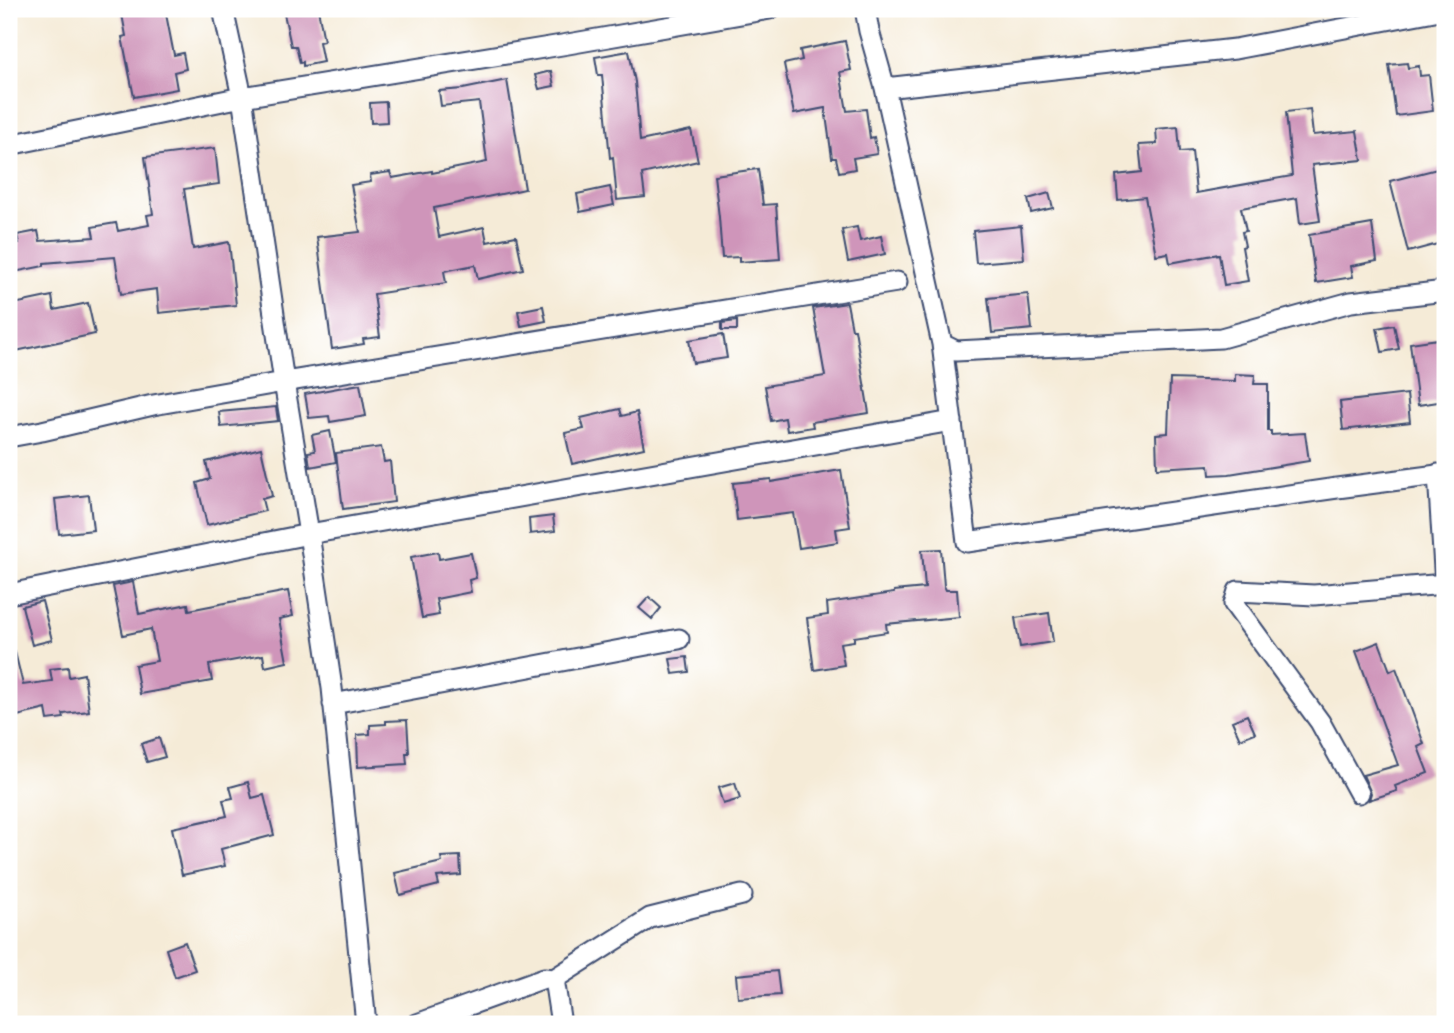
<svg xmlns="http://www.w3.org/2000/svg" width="1454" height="1033" viewBox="0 0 1454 1033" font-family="'Architects Daughter',sans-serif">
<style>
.building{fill:#cf95ba}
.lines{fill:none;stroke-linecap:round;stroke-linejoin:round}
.minor-casing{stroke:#3c4b70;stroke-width:23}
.minor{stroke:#fff;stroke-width:19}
</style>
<rect width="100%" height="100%" fill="#fff"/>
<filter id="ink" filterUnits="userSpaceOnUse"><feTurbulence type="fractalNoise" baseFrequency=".0143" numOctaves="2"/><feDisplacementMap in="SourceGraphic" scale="14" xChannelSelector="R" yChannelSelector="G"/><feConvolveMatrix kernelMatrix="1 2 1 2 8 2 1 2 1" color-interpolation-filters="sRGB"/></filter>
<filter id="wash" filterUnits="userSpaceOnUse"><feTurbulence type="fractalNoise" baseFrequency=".00686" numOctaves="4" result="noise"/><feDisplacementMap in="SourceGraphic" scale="28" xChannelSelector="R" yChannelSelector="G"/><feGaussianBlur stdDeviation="1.57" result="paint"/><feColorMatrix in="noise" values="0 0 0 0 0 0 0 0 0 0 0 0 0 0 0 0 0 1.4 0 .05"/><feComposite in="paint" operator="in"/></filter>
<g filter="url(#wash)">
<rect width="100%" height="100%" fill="#f5ebd7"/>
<g id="blocks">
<path class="building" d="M 121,9 L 165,9 L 174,55 L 183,53 L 186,69 L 174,72 L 177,89 L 134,97 L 122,37 L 126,36 Z
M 283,9 L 318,9 L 324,41 L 319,42 L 323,62 L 303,66 L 303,62 L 300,63 L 296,46 L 291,46 Z
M 845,41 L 851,70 L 840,72 L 847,111 L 866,109 L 870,138 L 874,137 L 877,154 L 853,158 L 855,169 L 839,172 L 836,158 L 832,158 L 825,108 L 794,114 L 784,64 L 802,60 L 800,50 Z
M 629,51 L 635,82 L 640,141 L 691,130 L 698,161 L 642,174 L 645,197 L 617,200 L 613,157 L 610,158 L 602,75 L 598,75 L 595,57 Z
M 1407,63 L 1408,68 L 1419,66 L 1420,76 L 1429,75 L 1433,111 L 1396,116 L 1389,65 Z
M 551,71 L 554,86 L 539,89 L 535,75 Z
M 507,80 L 525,189 L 434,208 L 439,237 L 484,227 L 487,242 L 516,236 L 523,269 L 478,279 L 475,265 L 444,271 L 446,283 L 374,294 L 380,337 L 363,339 L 364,344 L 332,349 L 317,237 L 360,232 L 351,185 L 371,182 L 370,175 L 390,172 L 392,178 L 432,171 L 432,173 L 487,162 L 479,102 L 441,106 L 439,91 L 463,89 Z
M 386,102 L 387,122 L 371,123 L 370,103 Z
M 1310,109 L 1313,135 L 1357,131 L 1362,160 L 1312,165 L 1320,221 L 1300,224 L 1297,198 L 1241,208 L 1246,231 L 1242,232 L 1245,246 L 1242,247 L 1248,281 L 1224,285 L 1219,254 L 1170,263 L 1168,253 L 1156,255 L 1145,197 L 1118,200 L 1116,175 L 1142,172 L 1139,145 L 1157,144 L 1156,129 L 1178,127 L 1180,152 L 1192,151 L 1196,193 L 1292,176 L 1286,112 Z
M 215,148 L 219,184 L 184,189 L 193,249 L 229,242 L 236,305 L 159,313 L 157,289 L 121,294 L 115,257 L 44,263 L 44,266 L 9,273 L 9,245 L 19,243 L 17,235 L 38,231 L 40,241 L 94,237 L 92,227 L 116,223 L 118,231 L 149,225 L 147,215 L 153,214 L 145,157 Z
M 1445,167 L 1445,242 L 1408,252 L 1390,181 Z
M 758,169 L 763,205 L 776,204 L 780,259 L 739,262 L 739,257 L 722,258 L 719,217 L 714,175 Z
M 610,187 L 614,205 L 580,212 L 577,194 Z
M 1049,193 L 1053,208 L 1031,213 L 1028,199 Z
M 1372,224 L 1377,261 L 1351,266 L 1353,277 L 1316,283 L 1309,235 Z
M 1021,226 L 1024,259 L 976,263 L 973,231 Z
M 857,227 L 860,241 L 881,236 L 885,254 L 848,262 L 842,230 Z
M 1028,294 L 1032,329 L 992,333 L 988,298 Z
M 52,296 L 54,310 L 88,303 L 95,334 L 11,352 L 9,341 L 9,305 Z
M 847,303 L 852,329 L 855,329 L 869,413 L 812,422 L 813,427 L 787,431 L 785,418 L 771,421 L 765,386 L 825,376 L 813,308 Z
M 543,306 L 546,321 L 521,326 L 518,311 Z
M 737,321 L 737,330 L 722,330 L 722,323 Z
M 1394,325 L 1399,349 L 1382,352 L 1377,328 Z
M 723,334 L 727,358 L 693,363 L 689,340 Z
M 1445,338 L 1445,401 L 1418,405 L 1410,343 Z
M 1235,374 L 1255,375 L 1254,384 L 1268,384 L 1268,431 L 1271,431 L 1271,435 L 1305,433 L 1309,461 L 1229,474 L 1210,475 L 1209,465 L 1157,468 L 1156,434 L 1168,433 L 1170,379 L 1235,381 Z
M 360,384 L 366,416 L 330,422 L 329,416 L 309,418 L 305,394 Z
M 1407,394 L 1410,422 L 1343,430 L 1340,402 Z
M 276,407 L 278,421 L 221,427 L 219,412 Z
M 620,409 L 622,416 L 637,412 L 644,448 L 572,464 L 565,433 L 584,429 L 581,418 Z
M 330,431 L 336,462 L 310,467 L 308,452 L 315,451 L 312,435 Z
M 381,447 L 384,462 L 390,461 L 394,502 L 343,509 L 336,453 Z
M 261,448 L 272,496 L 262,499 L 265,511 L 207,525 L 197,483 L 210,479 L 206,462 Z
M 841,470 L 850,527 L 836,529 L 838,542 L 799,548 L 793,513 L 737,520 L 733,483 L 771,479 L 771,482 Z
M 89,495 L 93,530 L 59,534 L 55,499 Z
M 553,516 L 555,531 L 530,534 L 529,519 Z
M 941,549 L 944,586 L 946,590 L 957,590 L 959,617 L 886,624 L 887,632 L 854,637 L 854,641 L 840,643 L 844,665 L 814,670 L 807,618 L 828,615 L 827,603 L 894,593 L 894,591 L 925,588 L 922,550 Z
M 438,552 L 439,559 L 471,553 L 476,578 L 469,580 L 471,592 L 436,599 L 439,615 L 422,618 L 411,557 Z
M 133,582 L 139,614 L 188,604 L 189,610 L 288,591 L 293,616 L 279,619 L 287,662 L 265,667 L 263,655 L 209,665 L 212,681 L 140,694 L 135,665 L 157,661 L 151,629 L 123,635 L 113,586 Z
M 649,597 L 661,608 L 652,619 L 639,608 Z
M 42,601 L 52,640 L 32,645 L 22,606 Z
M 1049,613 L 1053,642 L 1020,647 L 1015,618 Z
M 1379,642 L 1390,671 L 1396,668 L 1424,744 L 1418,747 L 1428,773 L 1395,786 L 1397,791 L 1369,800 L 1371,793 L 1363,775 L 1398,765 L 1356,651 Z
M 15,652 L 23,685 L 52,681 L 50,669 L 68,667 L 69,677 L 84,674 L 89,711 L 63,714 L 64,718 L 48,720 L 46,709 L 9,718 L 9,653 Z
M 687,657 L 689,672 L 673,674 L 670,659 Z
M 1247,715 L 1255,733 L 1240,739 L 1232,721 Z
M 407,720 L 409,753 L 406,753 L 407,764 L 358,767 L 357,735 L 370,734 L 370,725 L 386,724 L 386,721 Z
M 159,738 L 165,757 L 147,762 L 141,744 Z
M 248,782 L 252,798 L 264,795 L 274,835 L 221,849 L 225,866 L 182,875 L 172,828 L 227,816 L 223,800 L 233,798 L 230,787 Z
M 735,783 L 740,799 L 723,804 L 718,788 Z
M 460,856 L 461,875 L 437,877 L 439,885 L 400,895 L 395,873 L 442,862 L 441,857 Z
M 185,942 L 195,970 L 175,977 L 166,949 Z
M 777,971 L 780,995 L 738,998 L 736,975 Z"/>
</g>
</g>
<g filter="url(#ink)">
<use href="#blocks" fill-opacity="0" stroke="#3c4b70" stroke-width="2"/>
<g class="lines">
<defs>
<path id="minor" d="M 223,9 L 242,97 L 284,382 L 309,534 L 332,688 L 366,1024
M 865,9 L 869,31 L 885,88 L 942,344 L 967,542 L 1337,488 L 1445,474
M 885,88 L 1235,49 L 1445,9
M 9,145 L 242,97 L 568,44 L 770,9
M 942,344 L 956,351 L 1221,338 L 1351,302 L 1445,291
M 9,437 L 42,431 L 153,405 L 284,382 L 897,282
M 1438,474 L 1445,585
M 9,594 L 309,534 L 952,421
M 333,704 L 679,639
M 1359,793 L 1320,722 L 1234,604 L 1238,591 L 1314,595 L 1445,584
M 554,979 L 561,1024
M 417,1024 L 544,978 L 554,979 L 650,918 L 742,895"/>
</defs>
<use href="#minor" class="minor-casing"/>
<use href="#minor" class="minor"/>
</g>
</g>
<rect width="1454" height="1033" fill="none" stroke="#fff" stroke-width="35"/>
</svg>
